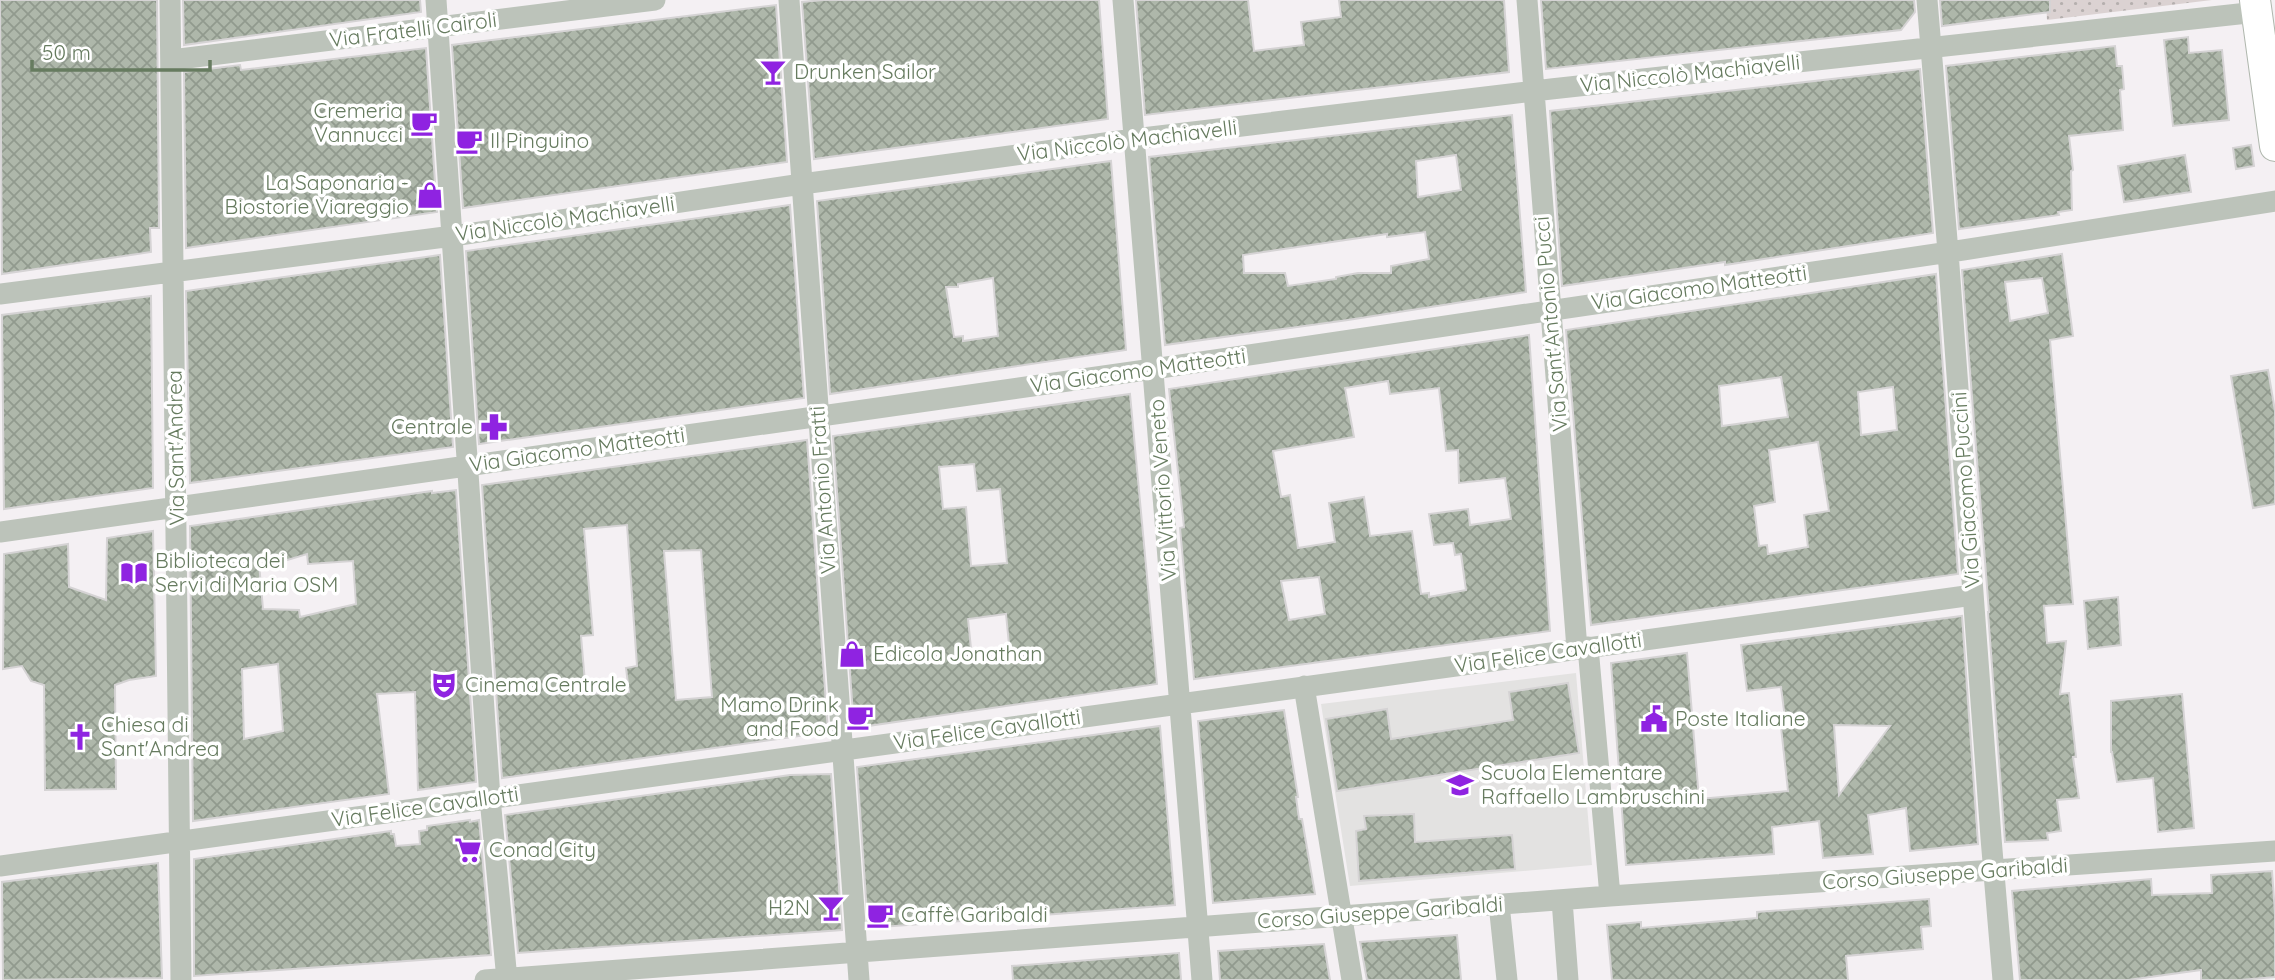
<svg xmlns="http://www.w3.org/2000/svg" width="2275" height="980" viewBox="0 0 2275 980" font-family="Quicksand,sans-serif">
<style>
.built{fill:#e3e2e1}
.park{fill:url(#park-dots)}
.building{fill:url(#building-cross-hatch);stroke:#d5d3d4;stroke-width:2;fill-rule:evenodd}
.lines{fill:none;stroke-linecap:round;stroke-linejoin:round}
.secondary-casing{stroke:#afb7ad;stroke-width:32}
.street{stroke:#bcc3ba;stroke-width:21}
.secondary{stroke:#fff;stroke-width:30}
.labels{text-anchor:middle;stroke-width:7;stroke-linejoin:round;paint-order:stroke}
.street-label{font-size:21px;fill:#667b5f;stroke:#fff}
.poi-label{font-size:21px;fill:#667b5f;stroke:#fff;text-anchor:start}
</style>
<defs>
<pattern id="park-dots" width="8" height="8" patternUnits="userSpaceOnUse" patternTransform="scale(1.75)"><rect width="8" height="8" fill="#dbd2d2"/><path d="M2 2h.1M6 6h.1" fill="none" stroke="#b5afae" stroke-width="1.8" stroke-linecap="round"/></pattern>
<pattern id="building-cross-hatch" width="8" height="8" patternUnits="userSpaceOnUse" patternTransform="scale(1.75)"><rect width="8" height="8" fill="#aeb7aa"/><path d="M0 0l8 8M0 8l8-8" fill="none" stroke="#919a8e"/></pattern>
</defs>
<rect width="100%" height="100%" fill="#f4f0f3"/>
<path class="built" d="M 1576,673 L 1592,865 L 1350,886 L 1321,704 Z"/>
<path class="park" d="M 2046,0 L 2212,0 L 2047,20 Z"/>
<path class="building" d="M 0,0 L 157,0 L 159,228 L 150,228 L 151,252 L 2,274 Z
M 183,0 L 420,0 L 421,12 L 184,45 Z
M 823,0 L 1099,0 L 1108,119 L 814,159 L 802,2 Z
M 1136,0 L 1248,0 L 1254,51 L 1304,45 L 1301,22 L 1341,17 L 1339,0 L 1504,0 L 1509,72 L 1145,115 Z
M 1541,0 L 1914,0 L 1915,12 L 1901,30 L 1546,69 Z
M 1940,0 L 2050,0 L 2050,12 L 1942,26 Z
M 776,5 L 787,162 L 463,208 L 452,45 Z
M 2188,37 L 2189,53 L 2222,50 L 2229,120 L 2173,126 L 2164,40 Z
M 2115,46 L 2117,66 L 2122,66 L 2124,89 L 2120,90 L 2123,130 L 2069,136 L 2073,170 L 2071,171 L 2072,210 L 2058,212 L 2059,215 L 1959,229 L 1946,66 Z
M 426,48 L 437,212 L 186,248 L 184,72 L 240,65 L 241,70 Z
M 1920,69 L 1933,233 L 1725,265 L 1725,262 L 1562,286 L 1550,111 Z
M 1512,115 L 1526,292 L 1348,320 L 1165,345 L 1149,157 ZM 1456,155 L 1461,190 L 1418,197 L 1416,161 ZM 1425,232 L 1429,259 L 1391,266 L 1391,273 L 1358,273 L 1336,277 L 1336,279 L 1288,286 L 1285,273 L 1244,273 L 1243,255 L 1387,234 L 1387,237 Z
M 2251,145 L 2254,166 L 2236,169 L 2233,148 Z
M 2185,155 L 2191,192 L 2124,202 L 2118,166 Z
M 1111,161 L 1126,350 L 830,394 L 817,201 ZM 993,278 L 998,336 L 963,341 L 963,336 L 954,337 L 946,287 L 958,287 L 958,284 Z
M 790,205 L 804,398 L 479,444 L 466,251 Z
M 2062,254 L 2073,336 L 2050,340 L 2073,604 L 2044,606 L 2047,643 L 2066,641 L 2060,694 L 2069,693 L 2076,757 L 2073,757 L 2079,798 L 2057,800 L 2061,831 L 2047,833 L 2048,840 L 2005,842 L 1988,612 L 1989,612 L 1962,270 ZM 2042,278 L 2048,313 L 2010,321 L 2005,282 Z
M 440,255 L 453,447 L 190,483 L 186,291 Z
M 1936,274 L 1958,574 L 1591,625 L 1566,330 ZM 1781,377 L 1788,417 L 1722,426 L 1719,386 ZM 1893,387 L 1897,430 L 1861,435 L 1858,392 ZM 1818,442 L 1829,511 L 1804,515 L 1808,547 L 1768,554 L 1767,545 L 1759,546 L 1754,506 L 1775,502 L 1769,450 Z
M 151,296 L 153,488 L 4,509 L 2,315 Z
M 1529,335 L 1550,631 L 1194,679 L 1180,528 L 1184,527 L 1169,389 ZM 1388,381 L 1390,394 L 1439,388 L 1446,451 L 1458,450 L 1459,483 L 1505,478 L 1511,519 L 1470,525 L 1468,509 L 1429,514 L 1434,545 L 1453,543 L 1455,555 L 1461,554 L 1466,590 L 1429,597 L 1429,593 L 1421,594 L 1412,531 L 1370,536 L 1364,497 L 1329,503 L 1335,542 L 1298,548 L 1290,495 L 1281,497 L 1273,451 L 1354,437 L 1345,388 ZM 1319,577 L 1325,614 L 1289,620 L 1281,581 Z
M 2268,370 L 2275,411 L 2275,504 L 2253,508 L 2231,376 Z
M 1130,394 L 1157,684 L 854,728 L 833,436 ZM 974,464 L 977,491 L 1000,489 L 1007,563 L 971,566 L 966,507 L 943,509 L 939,467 ZM 1006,614 L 1010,655 L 972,658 L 968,619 Z
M 807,440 L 828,732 L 502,778 L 482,485 ZM 627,525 L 637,666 L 626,668 L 629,692 L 586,694 L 581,636 L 593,635 L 584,529 ZM 701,550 L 712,697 L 676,700 L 664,551 Z
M 456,490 L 476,782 L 418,790 L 415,692 L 377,694 L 389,794 L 193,821 L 190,526 L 432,491 L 432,493 ZM 307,554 L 308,564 L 353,561 L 356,604 L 300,617 L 299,610 L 263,609 L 259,563 L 284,561 ZM 278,664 L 283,731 L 244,739 L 242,669 Z
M 153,531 L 156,676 L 129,680 L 115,685 L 116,789 L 45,790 L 44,685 L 31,681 L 22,666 L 3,669 L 4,554 L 68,544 L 69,587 L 106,600 L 107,538 Z
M 2118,597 L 2121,645 L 2088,649 L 2084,601 Z
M 1962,616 L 1978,844 L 1910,851 L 1906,808 L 1868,815 L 1873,854 L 1823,858 L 1819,821 L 1772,827 L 1774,854 L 1626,865 L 1611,663 L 1687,653 L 1699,799 L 1788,791 L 1781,727 L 1786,726 L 1781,687 L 1747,691 L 1741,645 ZM 1834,725 L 1890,726 L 1839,795 Z
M 1568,683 L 1579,753 L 1337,791 L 1326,719 L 1387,709 L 1391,739 L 1513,720 L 1509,692 Z
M 2182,694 L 2194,828 L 2158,832 L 2153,778 L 2117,782 L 2112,752 L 2111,752 L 2111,701 Z
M 1284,710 L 1298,797 L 1296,797 L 1299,819 L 1302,819 L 1315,894 L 1213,903 L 1198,721 Z
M 1160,726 L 1175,905 L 868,928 L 857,767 Z
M 831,774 L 842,930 L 518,953 L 505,815 L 790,775 Z
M 1414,814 L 1415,842 L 1512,835 L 1515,869 L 1359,881 L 1356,831 L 1366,829 L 1364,816 Z
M 470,820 L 470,822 L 479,820 L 491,955 L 194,976 L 194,859 L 391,831 L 391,834 L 394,834 L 396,846 L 420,844 L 419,831 L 427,830 L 427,826 Z
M 158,863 L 162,978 L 3,980 L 2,882 Z
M 2272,871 L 2275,913 L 2275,977 L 2240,980 L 2201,980 L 2201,970 L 2128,980 L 2020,980 L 2012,891 L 2151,879 L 2152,895 L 2212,893 L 2211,875 Z
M 1929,899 L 1931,926 L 1921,927 L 1923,949 L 1846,956 L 1848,980 L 1612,980 L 1607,925 L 1641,922 L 1641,928 L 1757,918 L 1757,912 Z
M 1457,935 L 1461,980 L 1367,980 L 1360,942 Z
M 1324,944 L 1330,980 L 1220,980 L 1218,951 Z
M 1179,953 L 1181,980 L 1013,980 L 1012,966 Z"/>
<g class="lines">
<defs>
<path id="secondary" d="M 2255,0 L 2275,146"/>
</defs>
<use href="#secondary" class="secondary-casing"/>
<path class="street" d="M 170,0 L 181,980
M 436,0 L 490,798 L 507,980
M 789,0 L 859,980
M 1123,0 L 1202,980
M 1527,0 L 1577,649
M 1927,0 L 1948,252 L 1991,838 L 2003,980
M 171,60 L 655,0
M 0,294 L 453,236 L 802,184 L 1134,139 L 1551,89 L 2257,12
M 0,532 L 1153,369 L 1963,250 L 2275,201
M 1588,647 L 1610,896
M 1304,686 L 1352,980
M 0,866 L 1973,595
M 1562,900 L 1568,980
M 1499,904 L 1507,980
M 485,980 L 1610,896 L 2275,851"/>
<use href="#secondary" class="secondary"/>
</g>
<defs>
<symbol id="bar-bare" viewBox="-9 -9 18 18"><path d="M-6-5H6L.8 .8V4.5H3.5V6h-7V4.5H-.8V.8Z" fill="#8f23e1" stroke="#fff" stroke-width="2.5" paint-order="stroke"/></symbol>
<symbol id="cafe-bare" viewBox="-9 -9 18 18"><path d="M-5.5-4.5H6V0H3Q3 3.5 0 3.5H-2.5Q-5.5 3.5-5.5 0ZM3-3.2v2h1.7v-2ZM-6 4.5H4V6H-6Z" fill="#8f23e1" stroke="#fff" stroke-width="2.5" paint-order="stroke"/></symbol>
<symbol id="shop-bare" viewBox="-9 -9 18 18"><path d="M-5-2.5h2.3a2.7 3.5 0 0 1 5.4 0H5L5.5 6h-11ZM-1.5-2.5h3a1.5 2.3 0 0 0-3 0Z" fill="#8f23e1" stroke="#fff" stroke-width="2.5" paint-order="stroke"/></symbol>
<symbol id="pharmacy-bare" viewBox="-9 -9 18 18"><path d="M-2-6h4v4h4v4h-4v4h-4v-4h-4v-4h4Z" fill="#8f23e1" stroke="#fff" stroke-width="2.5" paint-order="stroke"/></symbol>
<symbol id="library-bare" viewBox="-9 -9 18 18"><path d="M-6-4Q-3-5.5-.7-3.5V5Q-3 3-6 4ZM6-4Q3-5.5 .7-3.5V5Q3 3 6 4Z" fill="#8f23e1" stroke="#fff" stroke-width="2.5" paint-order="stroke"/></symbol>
<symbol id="theatre-bare" viewBox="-9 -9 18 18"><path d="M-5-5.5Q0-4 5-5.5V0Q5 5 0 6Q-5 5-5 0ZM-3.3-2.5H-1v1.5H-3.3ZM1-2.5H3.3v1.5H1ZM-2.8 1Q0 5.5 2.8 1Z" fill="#8f23e1" stroke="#fff" stroke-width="2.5" paint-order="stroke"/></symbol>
<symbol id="civic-bare" viewBox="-9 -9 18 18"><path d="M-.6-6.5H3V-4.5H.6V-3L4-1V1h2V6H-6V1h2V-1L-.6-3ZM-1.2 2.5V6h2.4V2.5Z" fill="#8f23e1" stroke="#fff" stroke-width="2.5" paint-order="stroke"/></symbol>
<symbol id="church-bare" viewBox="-9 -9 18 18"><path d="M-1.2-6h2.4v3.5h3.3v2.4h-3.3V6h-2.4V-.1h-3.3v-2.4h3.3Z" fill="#8f23e1" stroke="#fff" stroke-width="2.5" paint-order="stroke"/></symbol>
<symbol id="school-bare" viewBox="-9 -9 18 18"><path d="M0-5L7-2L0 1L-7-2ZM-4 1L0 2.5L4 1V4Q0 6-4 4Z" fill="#8f23e1" stroke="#fff" stroke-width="2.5" paint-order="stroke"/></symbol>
<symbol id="supermarket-bare" viewBox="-9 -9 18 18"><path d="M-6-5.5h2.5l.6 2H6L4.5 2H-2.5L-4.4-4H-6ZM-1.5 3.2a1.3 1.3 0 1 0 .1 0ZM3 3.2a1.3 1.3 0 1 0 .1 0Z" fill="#8f23e1" stroke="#fff" stroke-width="2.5" paint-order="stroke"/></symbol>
</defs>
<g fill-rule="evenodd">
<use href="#bar-bare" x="754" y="53" width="38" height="38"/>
<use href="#cafe-bare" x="405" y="104" width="38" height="38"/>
<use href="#cafe-bare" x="450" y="122" width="38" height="38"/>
<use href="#shop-bare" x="411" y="176" width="38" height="38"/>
<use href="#pharmacy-bare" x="475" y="408" width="38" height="38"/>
<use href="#library-bare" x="115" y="554" width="38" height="38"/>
<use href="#shop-bare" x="833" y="635" width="38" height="38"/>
<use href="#theatre-bare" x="425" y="666" width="38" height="38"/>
<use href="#cafe-bare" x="841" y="698" width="38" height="38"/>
<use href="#civic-bare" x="1635" y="700" width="38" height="38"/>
<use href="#church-bare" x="61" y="718" width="38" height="38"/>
<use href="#school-bare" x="1441" y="766" width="38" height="38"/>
<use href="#supermarket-bare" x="449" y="831" width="38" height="38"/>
<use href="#bar-bare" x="812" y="889" width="38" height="38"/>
<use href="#cafe-bare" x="861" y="896" width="38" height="38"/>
</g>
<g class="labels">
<g class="street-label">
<text transform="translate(413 30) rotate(-7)" y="7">Via Fratelli Cairoli</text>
<text transform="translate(1690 74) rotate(-6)" y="7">Via Niccolò Machiavelli</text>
<text transform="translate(1127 141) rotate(-7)" y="7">Via Niccolò Machiavelli</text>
<text transform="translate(565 219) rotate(-8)" y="7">Via Niccolò Machiavelli</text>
<text transform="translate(1699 288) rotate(-8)" y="7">Via Giacomo Matteotti</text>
<text transform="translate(1551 324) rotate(-95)" y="7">Via Sant'Antonio Pucci</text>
<text transform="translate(1138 371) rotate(-8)" y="7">Via Giacomo Matteotti</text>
<text transform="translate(176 448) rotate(-91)" y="7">Via Sant'Andrea</text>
<text transform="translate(577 450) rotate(-8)" y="7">Via Giacomo Matteotti</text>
<text transform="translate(823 490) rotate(-94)" y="7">Via Antonio Fratti</text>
<text transform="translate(1163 490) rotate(-94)" y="7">Via Vittorio Veneto</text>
<text transform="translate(1966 490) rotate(-94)" y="7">Via Giacomo Puccini</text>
<text transform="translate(1548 653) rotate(-8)" y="7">Via Felice Cavallotti</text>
<text transform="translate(987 730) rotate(-8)" y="7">Via Felice Cavallotti</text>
<text transform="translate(425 807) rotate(-8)" y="7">Via Felice Cavallotti</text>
<text transform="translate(1945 874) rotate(-4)" y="7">Corso Giuseppe Garibaldi</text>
<text transform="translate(1380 913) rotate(-4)" y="7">Corso Giuseppe Garibaldi</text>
</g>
<g class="poi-label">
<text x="794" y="79">Drunken Sailor</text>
<text x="403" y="118" text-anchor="end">Cremeria<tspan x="403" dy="24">Vannucci</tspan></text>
<text x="490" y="148">Il Pinguino</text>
<text x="409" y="190" text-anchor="end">La Saponaria -<tspan x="409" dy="24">Biostorie Viareggio</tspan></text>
<text x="473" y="434" text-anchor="end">Centrale</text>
<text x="155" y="568">Biblioteca dei<tspan x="155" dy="24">Servi di Maria OSM</tspan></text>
<text x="873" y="661">Edicola Jonathan</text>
<text x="465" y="692">Cinema Centrale</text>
<text x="839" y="712" text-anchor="end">Mamo Drink<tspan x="839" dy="24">and Food</tspan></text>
<text x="1675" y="726">Poste Italiane</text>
<text x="101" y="732">Chiesa di<tspan x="101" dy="24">Sant'Andrea</tspan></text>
<text x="1481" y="780">Scuola Elementare<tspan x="1481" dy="24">Raffaello Lambruschini</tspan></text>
<text x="489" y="857">Conad City</text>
<text x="810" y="915" text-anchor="end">H2N</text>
<text x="901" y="922">Caffè Garibaldi</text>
</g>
</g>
<path d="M32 60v10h178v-10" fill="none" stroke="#667b5f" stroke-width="3.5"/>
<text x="42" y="60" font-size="21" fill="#667b5f" stroke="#ffffff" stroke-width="5" paint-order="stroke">50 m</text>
</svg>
